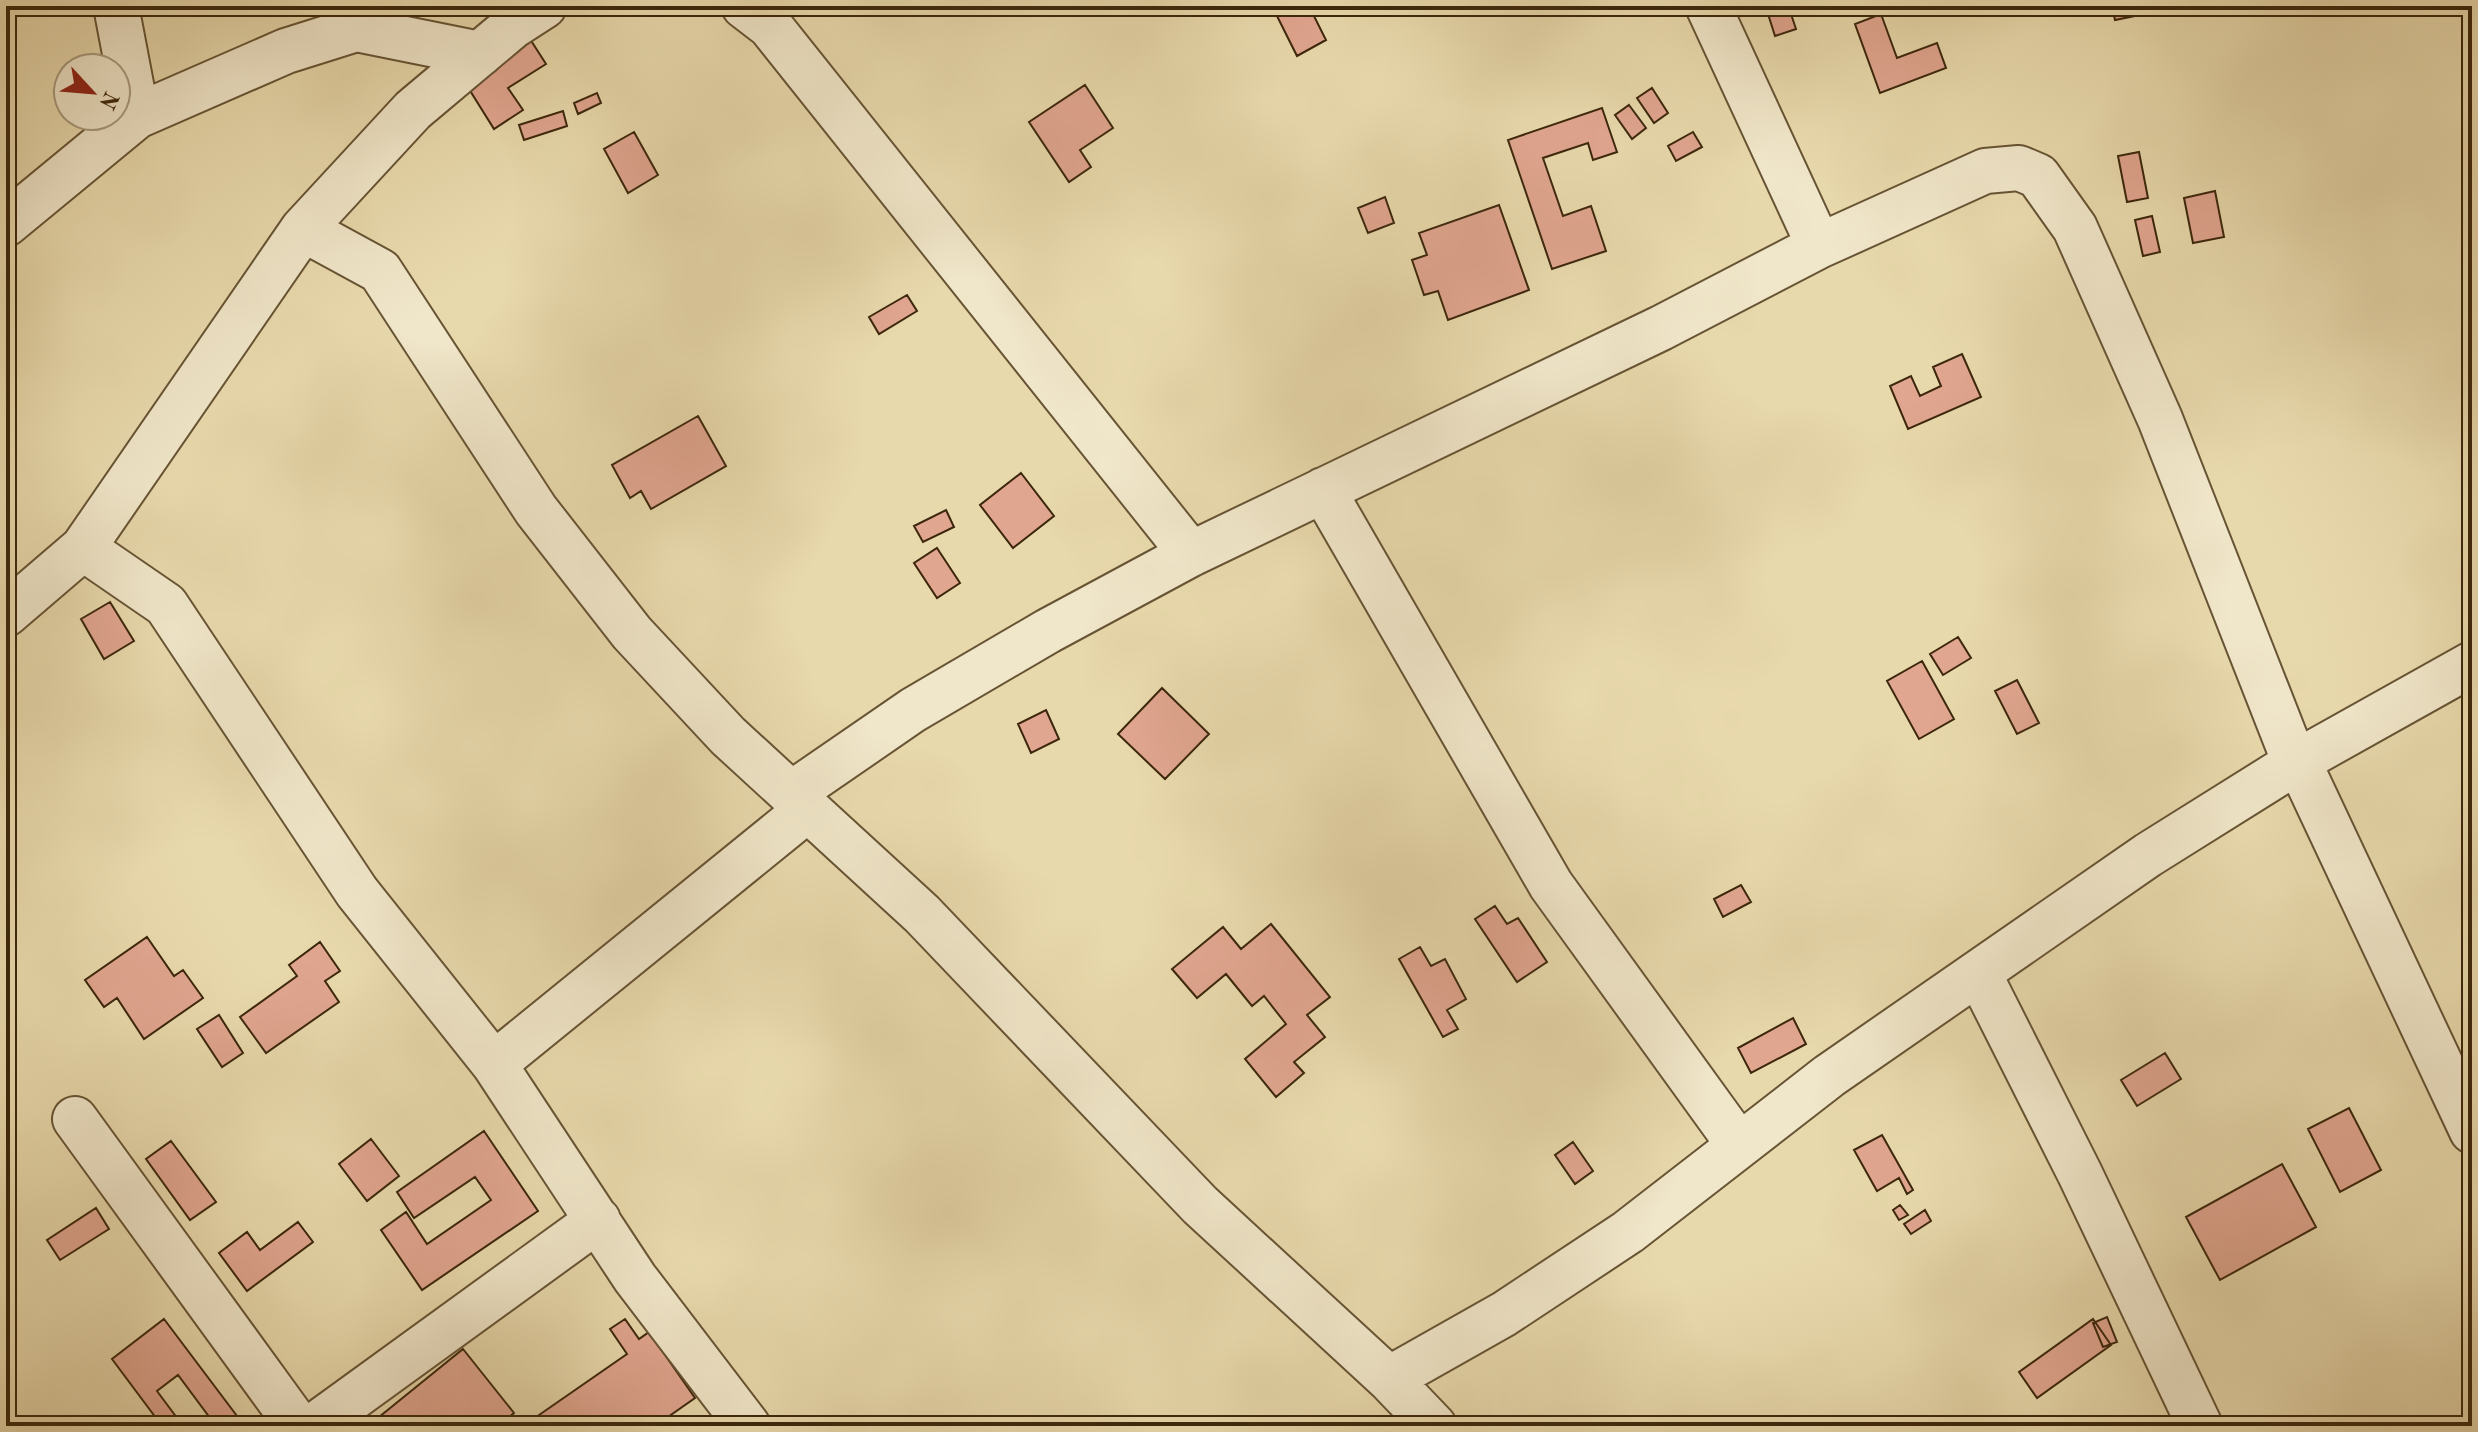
<svg xmlns="http://www.w3.org/2000/svg" width="2478" height="1432" viewBox="0 0 2478 1432" font-family="'Old Standard TT',serif">
<style>
.building{fill:#e1a690;stroke:#3c270c;stroke-width:2}
.lines{fill:none;stroke-linecap:round;stroke-linejoin:round}
.minor-casing{stroke:#675434;stroke-width:48}
.minor{stroke:#f0e6c9;stroke-width:44}
</style>
<rect width="100%" height="100%" fill="#e8d9ac"/>
<filter id="stains"><feTurbulence type="fractalNoise" baseFrequency=".0025" numOctaves="4"/><feColorMatrix values="0 0 0 0 .2 0 0 0 0 .09 0 0 0 0 .02 0 0 0 .5 -.17"/></filter>
<radialGradient id="worn" r=".72"><stop offset=".6" stop-color="#630" stop-opacity="0"/><stop offset="1" stop-color="#630" stop-opacity=".3"/></radialGradient>
<path class="building" d="M 1272,6 L 1309,6 L 1326,40 L 1297,56 Z
M 2112,6 L 2184,6 L 2115,20 Z
M 1789,8 L 1796,29 L 1775,36 L 1768,14 Z
M 1881,14 L 1897,58 L 1937,43 L 1946,68 L 1880,93 L 1855,24 Z
M 530,39 L 546,64 L 508,88 L 523,110 L 494,129 L 464,81 Z
M 1085,85 L 1113,128 L 1080,150 L 1091,167 L 1069,182 L 1029,122 Z
M 1652,88 L 1668,113 L 1654,123 L 1637,98 Z
M 597,93 L 601,103 L 578,114 L 574,103 Z
M 1629,105 L 1646,128 L 1632,139 L 1615,115 Z
M 1602,108 L 1617,152 L 1593,160 L 1588,143 L 1543,158 L 1563,216 L 1591,206 L 1606,251 L 1552,269 L 1508,140 Z
M 563,111 L 567,126 L 524,140 L 519,125 Z
M 634,132 L 658,175 L 628,193 L 604,149 Z
M 1693,132 L 1702,147 L 1676,161 L 1668,146 Z
M 2139,152 L 2148,198 L 2127,202 L 2118,156 Z
M 2215,191 L 2224,237 L 2193,243 L 2184,198 Z
M 1385,197 L 1394,223 L 1368,233 L 1358,208 Z
M 1499,205 L 1529,290 L 1448,320 L 1438,291 L 1424,295 L 1412,260 L 1427,255 L 1419,233 Z
M 2152,216 L 2160,252 L 2143,256 L 2135,220 Z
M 907,295 L 917,311 L 879,334 L 869,317 Z
M 1962,354 L 1981,397 L 1908,429 L 1890,386 L 1911,376 L 1920,396 L 1941,386 L 1933,367 Z
M 698,416 L 726,466 L 651,509 L 641,491 L 630,498 L 612,465 Z
M 1021,473 L 1054,516 L 1013,548 L 980,505 Z
M 946,510 L 954,527 L 923,542 L 914,526 Z
M 937,548 L 960,583 L 937,598 L 914,563 Z
M 110,602 L 134,641 L 104,659 L 81,619 Z
M 1958,637 L 1971,658 L 1943,675 L 1930,654 Z
M 1922,661 L 1954,719 L 1919,739 L 1887,681 Z
M 2017,680 L 2039,723 L 2017,734 L 1995,691 Z
M 1162,688 L 1209,734 L 1165,779 L 1118,734 Z
M 1046,710 L 1059,739 L 1031,753 L 1018,724 Z
M 1741,885 L 1751,902 L 1723,917 L 1714,899 Z
M 1495,906 L 1507,924 L 1518,918 L 1547,962 L 1517,982 L 1475,919 Z
M 1271,924 L 1330,997 L 1307,1015 L 1325,1037 L 1294,1062 L 1304,1073 L 1276,1097 L 1245,1059 L 1286,1024 L 1264,996 L 1252,1006 L 1226,974 L 1197,998 L 1172,969 L 1223,927 L 1241,949 Z
M 147,937 L 174,976 L 183,970 L 203,998 L 144,1039 L 117,998 L 104,1007 L 85,980 Z
M 320,942 L 340,971 L 325,981 L 339,1002 L 266,1053 L 240,1017 L 297,976 L 289,965 Z
M 1420,947 L 1431,966 L 1445,959 L 1466,999 L 1447,1010 L 1458,1029 L 1443,1037 L 1399,959 Z
M 219,1015 L 243,1053 L 222,1067 L 197,1029 Z
M 1793,1018 L 1806,1044 L 1751,1073 L 1738,1048 Z
M 2165,1053 L 2181,1079 L 2137,1106 L 2121,1080 Z
M 2349,1108 L 2381,1170 L 2340,1192 L 2308,1129 Z
M 484,1131 L 538,1211 L 422,1290 L 381,1230 L 406,1212 L 427,1244 L 491,1200 L 475,1177 L 414,1218 L 397,1192 Z
M 1882,1135 L 1913,1190 L 1907,1194 L 1899,1178 L 1877,1191 L 1854,1150 Z
M 371,1139 L 399,1176 L 367,1201 L 339,1164 Z
M 171,1141 L 216,1202 L 190,1220 L 146,1159 Z
M 1573,1142 L 1593,1171 L 1575,1184 L 1555,1155 Z
M 2282,1164 L 2316,1227 L 2220,1280 L 2186,1217 Z
M 1900,1205 L 1908,1215 L 1899,1220 L 1893,1210 Z
M 96,1208 L 109,1229 L 60,1260 L 47,1240 Z
M 1925,1210 L 1931,1221 L 1911,1234 L 1904,1224 Z
M 298,1222 L 313,1242 L 247,1291 L 219,1253 L 247,1232 L 260,1250 Z
M 2107,1317 L 2117,1342 L 2103,1347 L 2093,1323 Z
M 164,1319 L 243,1424 L 240,1426 L 216,1426 L 178,1375 L 157,1391 L 183,1426 L 162,1426 L 112,1359 Z
M 625,1319 L 639,1339 L 649,1332 L 695,1398 L 655,1426 L 532,1426 L 529,1422 L 627,1354 L 610,1329 Z
M 2093,1319 L 2111,1345 L 2037,1398 L 2019,1372 Z
M 463,1349 L 514,1413 L 498,1426 L 368,1426 Z"/>
<g class="lines">
<defs>
<path id="minor" d="M 116,6 L 137,116
M 744,6 L 770,26 L 1191,554
M 1708,6 L 1819,246
M 6,224 L 137,116 L 286,51 L 356,29 L 480,54
M 303,229 L 380,271 L 536,510 L 632,633 L 728,736 L 922,914 L 1200,1205 L 1389,1379 L 1434,1426
M 1323,490 L 1551,885 L 1739,1145
M 83,548 L 166,605 L 357,892 L 494,1064 L 635,1278 L 748,1426
M 6,614 L 83,548 L 303,229 L 413,110 L 513,26 L 544,6
M 791,794 L 913,710 L 1048,631 L 1191,554 L 1661,328 L 1819,246 L 1985,171 L 2019,168 L 2038,176 L 2075,228 L 2160,419 L 2295,763 L 2300,765 L 2472,1131
M 1979,974 L 2080,1174 L 2200,1426
M 494,1064 L 808,809
M 75,1119 L 298,1426
M 1389,1379 L 1504,1314 L 1628,1232 L 1829,1076 L 2148,855 L 2295,763 L 2472,664
M 314,1426 L 598,1220"/>
</defs>
<use href="#minor" class="minor-casing"/>
<use href="#minor" class="minor"/>
</g>
<rect width="2478" height="1432" fill="none" stroke="#e8d9ac" stroke-width="32"/>
<rect x="8" y="8" width="2462" height="1416" fill="none" stroke="#3c270c" stroke-width="4"/>
<rect x="16" y="16" width="2446" height="1400" fill="none" stroke="#3c270c" stroke-width="2"/>
<g transform="translate(92 92) rotate(116)"><circle r="38" fill="#f0e6c9" stroke="#a89a7d" stroke-width="2"/>
<path d="M0-6L14 30L0 20L-14 30Z" fill="#8f2418"/>
<text y="-12" font-size="22" font-weight="bold" text-anchor="middle" fill="#3c270c">N</text>
</g>
<rect width="100%" height="100%" filter="url(#stains)"/>
<rect width="100%" height="100%" fill="url(#worn)"/>
</svg>
